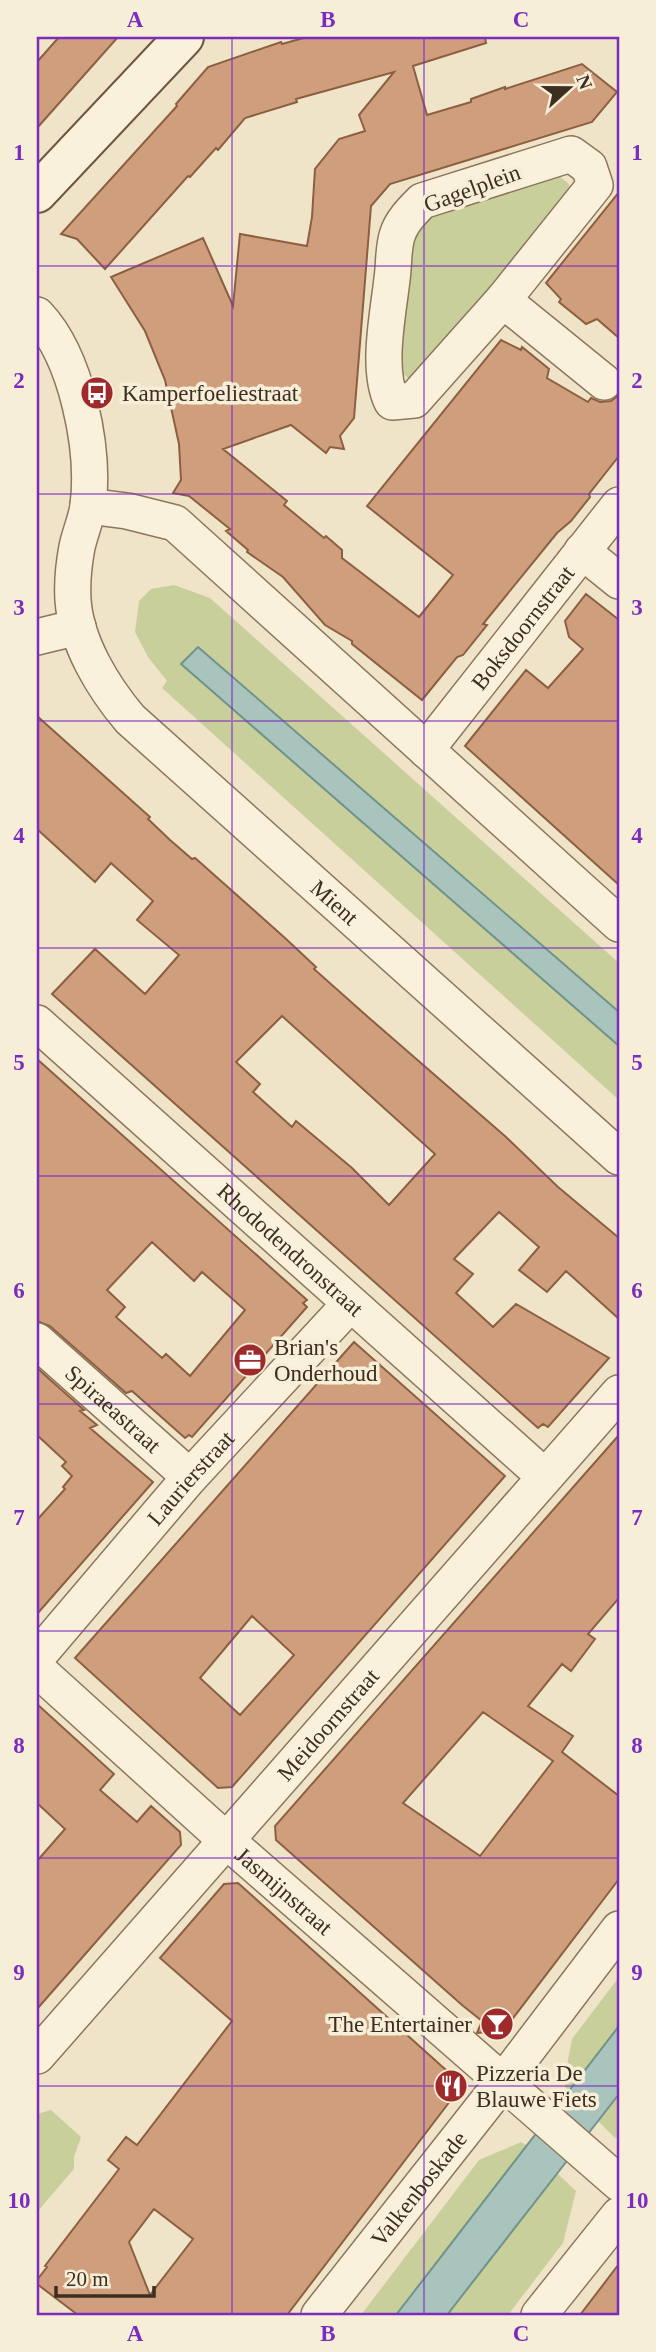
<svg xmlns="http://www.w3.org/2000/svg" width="656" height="2352" viewBox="0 0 656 2352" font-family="Georgia,serif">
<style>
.green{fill:#c9cf9b}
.water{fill:#a9c4bc;stroke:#6f938a;stroke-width:2}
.building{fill:#cf9f7d;stroke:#8d5f41;stroke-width:2;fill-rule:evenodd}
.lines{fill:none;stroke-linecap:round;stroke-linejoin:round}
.street-casing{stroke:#8d765c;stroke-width:38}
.secondary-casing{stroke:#6f573f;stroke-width:42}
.street{stroke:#faf1dc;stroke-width:35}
.secondary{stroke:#faf1dc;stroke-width:38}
.grid{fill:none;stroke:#7b2cbf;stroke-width:2;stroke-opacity:0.55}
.labels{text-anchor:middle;stroke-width:7;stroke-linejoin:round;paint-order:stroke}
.street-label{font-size:23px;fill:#3d2e20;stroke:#f7eed8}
.poi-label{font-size:23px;fill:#3d2e20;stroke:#f7eed8;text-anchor:start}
.neatline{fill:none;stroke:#7b2cbf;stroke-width:2.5}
.grid-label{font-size:23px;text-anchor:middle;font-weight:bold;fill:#7b2cbf}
</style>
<rect width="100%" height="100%" fill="#f0e4c8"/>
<path class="green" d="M 554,172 L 568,183 L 573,192 L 413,382 L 403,374 L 393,352 L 405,273 L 421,215 Z
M 174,585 L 210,598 L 619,963 L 619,1012 L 198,647 L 182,665 L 619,1046 L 619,1100 L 162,688 L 167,681 L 148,657 L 135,632 L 139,601 L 151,589 Z
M 619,1977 L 619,2026 L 567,2094 L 564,2081 L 572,2039 Z
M 619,2094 L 619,2137 L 615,2138 L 598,2121 Z
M 51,2110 L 81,2137 L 74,2157 L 74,2169 L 37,2212 L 37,2114 Z
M 521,2142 L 528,2146 L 396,2315 L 361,2315 L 479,2160 Z
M 557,2173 L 576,2191 L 563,2243 L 508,2315 L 447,2315 Z"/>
<path class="water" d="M 198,647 L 619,1012 L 619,1046 L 181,664 Z
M 619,2026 L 619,2094 L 447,2315 L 396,2315 Z"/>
<path class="building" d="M 59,37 L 118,37 L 37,128 L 37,62 Z
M 307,37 L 485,37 L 486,43 L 413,66 L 427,115 L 471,102 L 471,99 L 505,87 L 505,89 L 582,64 L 617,92 L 592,122 L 390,184 L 371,206 L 354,418 L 340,436 L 344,449 L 330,447 L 326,453 L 291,425 L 223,449 L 287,501 L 284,505 L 324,538 L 326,536 L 342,550 L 342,558 L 419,617 L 453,575 L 367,506 L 501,340 L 521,350 L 522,347 L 549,369 L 547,378 L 588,402 L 591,398 L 600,402 L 611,401 L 619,395 L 619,456 L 589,494 L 590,497 L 571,521 L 557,533 L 483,624 L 487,625 L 463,655 L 457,657 L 422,700 L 352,644 L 352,641 L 325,625 L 283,577 L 247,552 L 248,550 L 226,531 L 230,529 L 189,496 L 173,493 L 181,480 L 179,444 L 165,380 L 145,331 L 111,277 L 203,238 L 233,306 L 240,234 L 307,246 L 312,217 L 315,169 L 339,139 L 365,131 L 359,115 L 394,72 L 296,99 L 297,102 L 245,118 L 218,150 L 216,148 L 190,177 L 188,176 L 105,269 L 77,239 L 61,234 L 177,106 L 176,104 L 208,67 L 281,42 L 282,44 Z
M 619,192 L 619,338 L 597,319 L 586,324 L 559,302 L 561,299 L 546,283 Z
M 586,594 L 619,620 L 619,885 L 465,746 L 526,670 L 548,688 L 583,649 L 569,637 L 565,621 Z
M 37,716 L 150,817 L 148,819 L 170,840 L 192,859 L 195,858 L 203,865 L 285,938 L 316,967 L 314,969 L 368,1017 L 506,1137 L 558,1187 L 619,1238 L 619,1319 L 566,1271 L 547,1292 L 519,1270 L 539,1247 L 499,1212 L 454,1259 L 473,1274 L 456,1293 L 493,1327 L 516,1304 L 609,1358 L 548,1427 L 543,1424 L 538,1428 L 52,994 L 95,949 L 145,994 L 179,955 L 137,920 L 153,901 L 111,863 L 95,882 L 37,829 ZM 282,1016 L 435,1154 L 389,1205 L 352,1168 L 296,1121 L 292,1127 L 253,1092 L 260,1084 L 236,1062 Z
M 37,1059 L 307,1300 L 303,1303 L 307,1307 L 192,1437 L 189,1435 L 185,1438 L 132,1391 L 126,1393 L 50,1326 L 37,1321 ZM 152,1242 L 194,1281 L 202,1272 L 245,1310 L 190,1376 L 166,1354 L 162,1358 L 116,1317 L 125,1307 L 107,1290 Z
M 354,1342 L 505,1476 L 232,1787 L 218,1788 L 75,1658 ZM 252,1616 L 294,1655 L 240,1715 L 200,1678 Z
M 37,1368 L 84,1410 L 80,1411 L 97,1425 L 90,1428 L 153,1482 L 37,1614 L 37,1520 L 65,1489 L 63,1487 L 72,1476 L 62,1466 L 66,1462 L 37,1435 Z
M 619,1435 L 619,1598 L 588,1634 L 595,1639 L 571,1671 L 562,1664 L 528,1706 L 573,1736 L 562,1752 L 619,1796 L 619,1879 L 504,2030 L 477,2033 L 482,2021 L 462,2005 L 276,1840 L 275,1826 ZM 483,1712 L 553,1761 L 480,1856 L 403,1803 Z
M 37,1704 L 114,1774 L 100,1790 L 137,1822 L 151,1806 L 180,1832 L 181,1845 L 37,2009 L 37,1861 L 65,1829 L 37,1803 Z
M 238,1883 L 456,2079 L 457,2092 L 287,2315 L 78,2315 L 37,2284 L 37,2280 L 47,2267 L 45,2266 L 119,2169 L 108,2160 L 126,2137 L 137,2145 L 232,2021 L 160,1958 L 224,1884 ZM 154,2209 L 193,2239 L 150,2295 L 129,2242 Z
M 619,2264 L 619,2315 L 580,2315 Z"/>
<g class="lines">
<defs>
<g id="street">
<path d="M 571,154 L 589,167 L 595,185 L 503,300 L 414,400 L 392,402 C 376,370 388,315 392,279 C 394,266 393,249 397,236 C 401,222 412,211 422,201 Z"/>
<path d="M 503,300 L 604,382"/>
<path id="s1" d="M 37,315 C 77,357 95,449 88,506 C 86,520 80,533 77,547 C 74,563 72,584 73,600 C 76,643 103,687 130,719 L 619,1157"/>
<path d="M 88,506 L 127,511 L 175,523 L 619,924"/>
<path d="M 582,551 L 619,581"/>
<path d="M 37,637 L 78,627"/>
<path id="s2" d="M 426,750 L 619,505"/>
<path id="s3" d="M 37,1023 L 544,1476"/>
<path id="s4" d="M 37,1341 L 190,1477"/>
<path id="s5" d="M 37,1657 L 190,1477 L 350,1304"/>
<path id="s6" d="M 37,1669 L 227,1841 L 619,2183"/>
<path id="s7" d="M 37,2056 L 619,1393"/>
<path id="s8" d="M 319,2315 L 502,2083 L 619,1929"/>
<path d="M 539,2315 L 619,2215"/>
</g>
<path id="secondary" d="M 37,193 L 184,37"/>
</defs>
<use href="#street" class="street-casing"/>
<use href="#secondary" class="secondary-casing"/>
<use href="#street" class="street"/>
<use href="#secondary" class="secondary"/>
</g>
<path class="grid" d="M 232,37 L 232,2315M 424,37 L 424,2315M 37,266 L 619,266M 37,494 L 619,494M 37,721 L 619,721M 37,948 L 619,948M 37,1176 L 619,1176M 37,1404 L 619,1404M 37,1631 L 619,1631M 37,1858 L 619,1858M 37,2086 L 619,2086"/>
<defs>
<symbol id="bus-disc" viewBox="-11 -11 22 22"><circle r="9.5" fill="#9e2a2b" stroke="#f7eed8"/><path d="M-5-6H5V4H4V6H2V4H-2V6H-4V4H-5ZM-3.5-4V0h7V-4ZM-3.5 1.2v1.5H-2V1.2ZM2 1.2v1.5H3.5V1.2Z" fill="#fff"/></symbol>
<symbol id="office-disc" viewBox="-11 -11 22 22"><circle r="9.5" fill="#9e2a2b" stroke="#f7eed8"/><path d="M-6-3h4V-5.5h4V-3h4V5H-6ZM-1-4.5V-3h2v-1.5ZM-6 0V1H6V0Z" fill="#fff"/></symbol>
<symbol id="bar-disc" viewBox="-11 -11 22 22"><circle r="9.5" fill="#9e2a2b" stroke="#f7eed8"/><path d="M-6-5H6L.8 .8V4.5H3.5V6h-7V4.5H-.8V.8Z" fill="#fff"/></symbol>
<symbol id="restaurant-disc" viewBox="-11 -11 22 22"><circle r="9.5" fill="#9e2a2b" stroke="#f7eed8"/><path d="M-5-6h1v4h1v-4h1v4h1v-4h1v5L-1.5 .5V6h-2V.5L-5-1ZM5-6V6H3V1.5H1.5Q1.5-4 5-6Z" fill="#fff"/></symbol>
</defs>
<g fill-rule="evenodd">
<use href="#bus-disc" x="78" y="374" width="38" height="38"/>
<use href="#office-disc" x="231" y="1341" width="38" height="38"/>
<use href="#bar-disc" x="478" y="2005" width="38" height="38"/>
<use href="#restaurant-disc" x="432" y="2067" width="38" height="38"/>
</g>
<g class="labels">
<g class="street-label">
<text transform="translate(472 188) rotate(-20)" y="8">Gagelplein</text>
<text dy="8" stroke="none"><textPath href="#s2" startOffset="156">Boksdoornstraat</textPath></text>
<text dy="8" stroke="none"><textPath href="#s1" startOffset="707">Mient</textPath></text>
<text dy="8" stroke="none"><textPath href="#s3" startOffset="340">Rhododendronstraat</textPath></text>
<text dy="8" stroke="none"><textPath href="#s4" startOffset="102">Spiraeastraat</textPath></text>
<text dy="8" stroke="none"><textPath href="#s5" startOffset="236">Laurierstraat</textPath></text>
<text dy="8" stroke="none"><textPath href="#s7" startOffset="441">Meidoornstraat</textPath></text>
<text dy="8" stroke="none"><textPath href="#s6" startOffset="332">Jasmijnstraat</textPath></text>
<text dy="8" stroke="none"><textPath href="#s8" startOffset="161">Valkenboskade</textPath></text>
</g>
<g class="poi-label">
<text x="122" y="401">Kamperfoeliestraat</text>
<text x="274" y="1355">Brian's<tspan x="274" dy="26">Onderhoud</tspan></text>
<text x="472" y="2032" text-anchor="end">The Entertainer</text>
<text x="476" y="2081">Pizzeria De<tspan x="476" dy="26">Blauwe Fiets</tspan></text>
</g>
</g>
<rect width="656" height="2352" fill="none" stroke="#f7eed8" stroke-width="77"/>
<g transform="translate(569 88) rotate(69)" stroke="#f7eed8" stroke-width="5" paint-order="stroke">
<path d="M0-5L12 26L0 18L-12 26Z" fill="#3d2e20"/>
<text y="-10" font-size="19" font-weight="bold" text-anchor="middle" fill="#3d2e20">N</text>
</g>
<path d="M56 2286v10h98v-10" fill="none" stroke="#3d2e20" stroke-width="3.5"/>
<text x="66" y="2286" font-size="21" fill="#3d2e20" stroke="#f7eed8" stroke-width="5" paint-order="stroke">20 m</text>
<rect x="38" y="38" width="580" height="2276" class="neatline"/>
<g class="grid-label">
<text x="135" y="27">A</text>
<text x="328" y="27">B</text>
<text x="521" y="27">C</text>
<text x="19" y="160">1</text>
<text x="637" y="160">1</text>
<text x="19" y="388">2</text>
<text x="637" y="388">2</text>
<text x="19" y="615">3</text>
<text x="637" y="615">3</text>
<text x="19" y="843">4</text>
<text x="637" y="843">4</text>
<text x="19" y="1070">5</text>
<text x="637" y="1070">5</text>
<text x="19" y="1298">6</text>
<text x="637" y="1298">6</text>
<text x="19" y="1525">7</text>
<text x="637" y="1525">7</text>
<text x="19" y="1753">8</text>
<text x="637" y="1753">8</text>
<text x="19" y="1980">9</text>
<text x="637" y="1980">9</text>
<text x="19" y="2208">10</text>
<text x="637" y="2208">10</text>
<text x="135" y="2341">A</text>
<text x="328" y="2341">B</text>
<text x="521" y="2341">C</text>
</g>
</svg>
